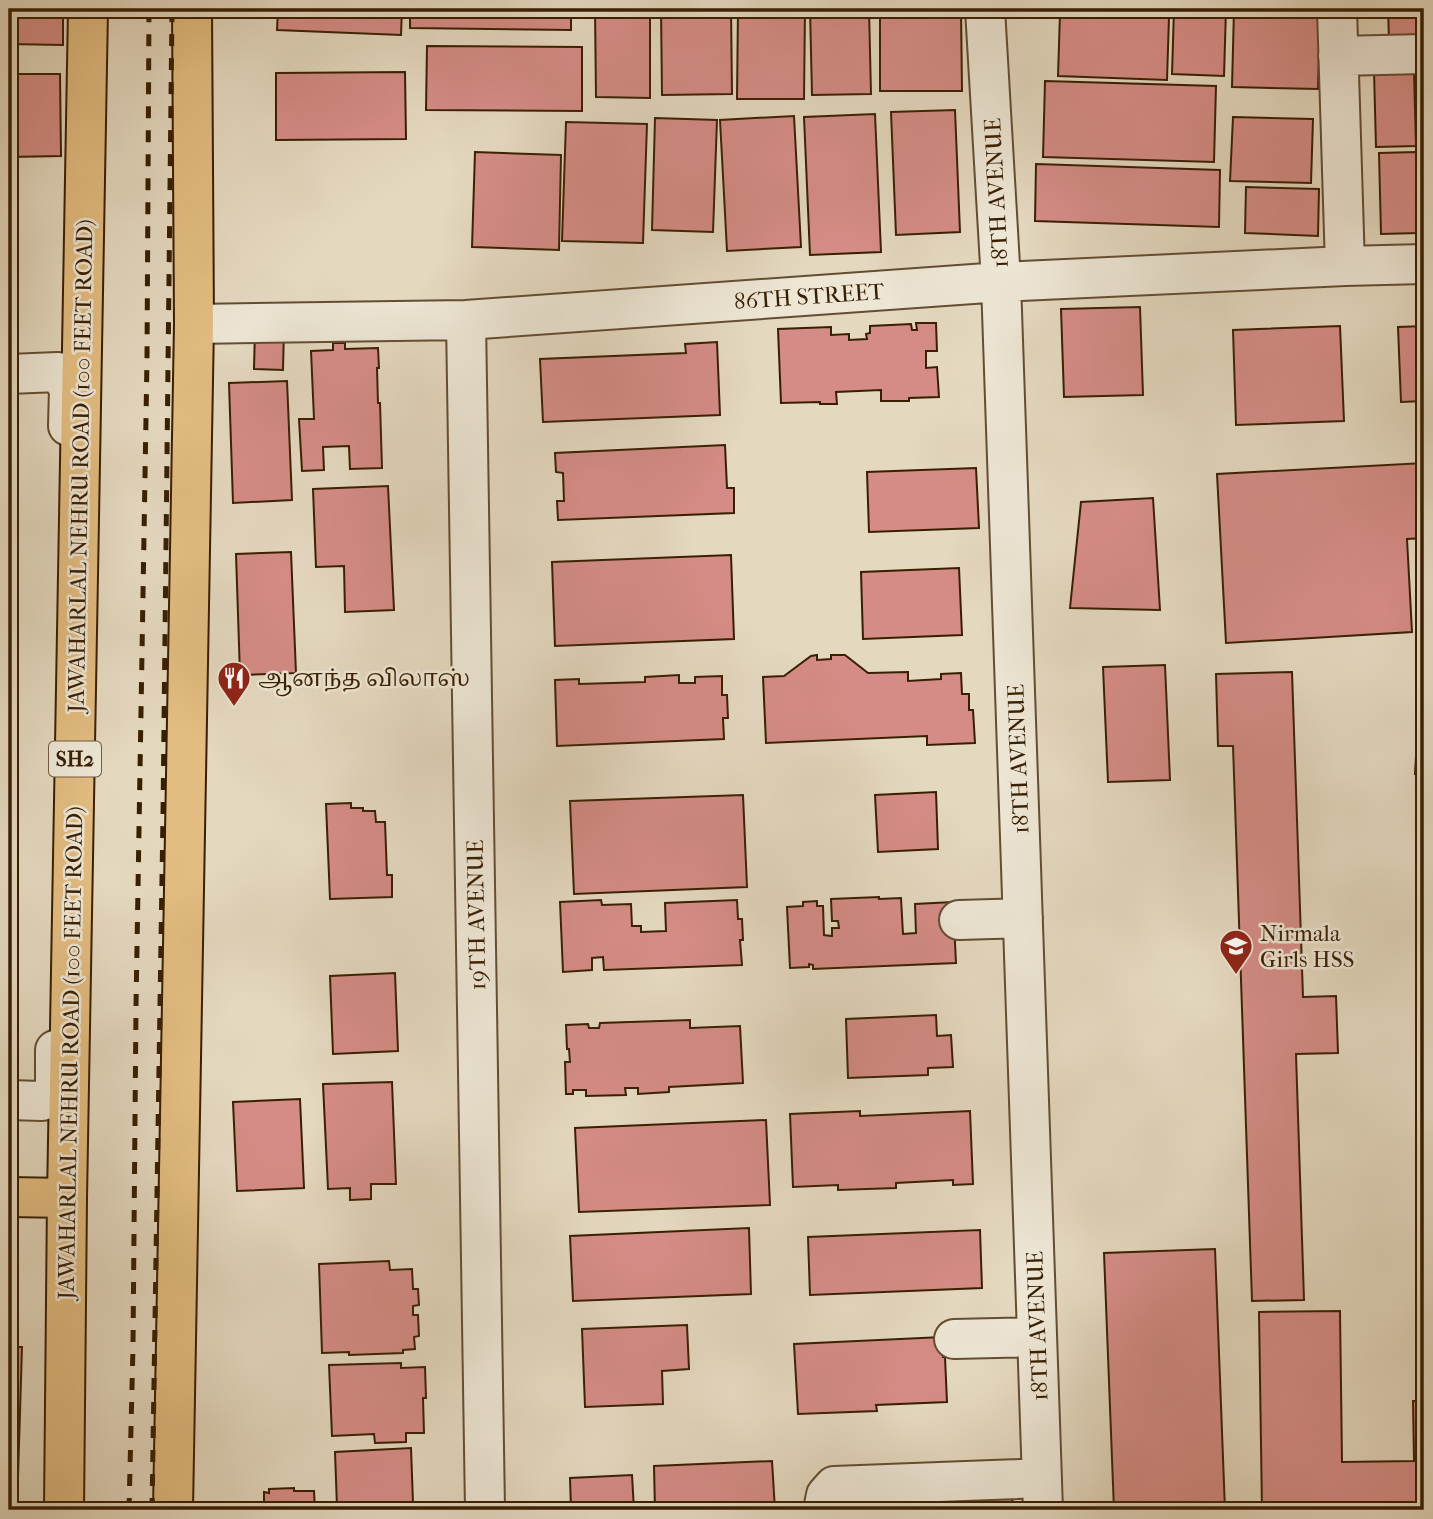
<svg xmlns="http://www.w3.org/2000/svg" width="1433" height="1519" viewBox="0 0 1433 1519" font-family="'IM FELL French Canon','Noto Serif Tamil',serif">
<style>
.building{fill:#d58c86;stroke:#391f02;stroke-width:2}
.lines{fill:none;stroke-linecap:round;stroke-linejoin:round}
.minor-casing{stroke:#644d31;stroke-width:42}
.major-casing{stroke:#391f02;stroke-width:42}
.minor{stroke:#ede6d5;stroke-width:38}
.major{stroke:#e2bc80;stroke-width:38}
.rail{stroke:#391f02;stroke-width:5;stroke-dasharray:12 12;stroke-linecap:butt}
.labels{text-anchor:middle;stroke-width:5;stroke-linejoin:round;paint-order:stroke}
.shield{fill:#ede6d5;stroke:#6f5b41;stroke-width:2}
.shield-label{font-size:21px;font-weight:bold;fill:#391f02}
.street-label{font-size:23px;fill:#391f02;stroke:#ede6d5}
.poi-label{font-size:23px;fill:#391f02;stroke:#ede6d5;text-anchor:start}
</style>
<rect width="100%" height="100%" fill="#e4d8bf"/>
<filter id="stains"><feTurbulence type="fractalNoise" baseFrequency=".00286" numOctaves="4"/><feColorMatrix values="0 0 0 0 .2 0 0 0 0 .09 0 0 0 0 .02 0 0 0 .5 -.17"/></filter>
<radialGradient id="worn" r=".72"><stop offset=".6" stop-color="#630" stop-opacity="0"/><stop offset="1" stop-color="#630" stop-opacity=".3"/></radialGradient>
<path class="building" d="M 9,9 L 63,9 L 63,45 L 9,44 Z
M 278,9 L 402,9 L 401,35 L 277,30 Z
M 410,9 L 571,9 L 571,30 L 410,28 Z
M 595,9 L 650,9 L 650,98 L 596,97 Z
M 661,9 L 731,9 L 732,94 L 662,95 Z
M 738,9 L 805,9 L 804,99 L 737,99 Z
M 810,9 L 869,9 L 871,94 L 812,95 Z
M 880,9 L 961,9 L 962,91 L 880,91 Z
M 1174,9 L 1226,9 L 1224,76 L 1172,74 Z
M 1234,9 L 1320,9 L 1318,89 L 1232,87 Z
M 1388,9 L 1419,9 L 1420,39 L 1389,40 Z
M 1060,13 L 1169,17 L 1167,80 L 1058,76 Z
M 427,46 L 582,47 L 582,111 L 426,110 Z
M 1374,71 L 1414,71 L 1416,146 L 1376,147 Z
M 405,72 L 406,139 L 276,140 L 276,73 Z
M 1421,73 L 1424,73 L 1424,151 L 1423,151 Z
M 9,74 L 60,74 L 61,156 L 9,157 Z
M 1045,81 L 1216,86 L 1214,162 L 1043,157 Z
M 955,110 L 960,232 L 896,235 L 891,112 Z
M 875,114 L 881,252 L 810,255 L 804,117 Z
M 794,116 L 801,247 L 727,251 L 720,120 Z
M 1233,117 L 1313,119 L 1311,183 L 1230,181 Z
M 655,118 L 717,120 L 713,232 L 652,230 Z
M 566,122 L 647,124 L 643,243 L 562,241 Z
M 475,152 L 561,155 L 559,250 L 472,247 Z
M 1416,152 L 1418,233 L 1381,234 L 1379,153 Z
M 1036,164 L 1220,170 L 1219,227 L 1035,221 Z
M 1246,187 L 1319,189 L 1318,236 L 1245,233 Z
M 1140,307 L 1143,395 L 1064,397 L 1061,309 Z
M 916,323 L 936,323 L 937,351 L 926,351 L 926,368 L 937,367 L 939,397 L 909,398 L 909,401 L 881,401 L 881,390 L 836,392 L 837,404 L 820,404 L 820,402 L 781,403 L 778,329 L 831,327 L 831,335 L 849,334 L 849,340 L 867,339 L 866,334 L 870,333 L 870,326 L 911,324 L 912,330 L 917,330 Z
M 1340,326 L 1344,421 L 1236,425 L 1233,330 Z
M 1424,326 L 1424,401 L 1401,402 L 1398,327 Z
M 255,329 L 284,329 L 283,370 L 254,369 Z
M 717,342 L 720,415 L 543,422 L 540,359 L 686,353 L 685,344 Z
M 333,343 L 345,343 L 345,349 L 378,348 L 379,368 L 377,368 L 378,403 L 380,403 L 382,468 L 350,469 L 349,446 L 323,447 L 324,470 L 302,471 L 299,419 L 314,419 L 311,351 L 333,350 Z
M 287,381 L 292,500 L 233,503 L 229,383 Z
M 725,445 L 727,488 L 734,488 L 734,513 L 558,520 L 557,501 L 564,501 L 563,473 L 556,472 L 555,453 Z
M 1424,463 L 1424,538 L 1407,539 L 1412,632 L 1226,643 L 1217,474 Z
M 976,468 L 979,528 L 869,532 L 867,472 Z
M 388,486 L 394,610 L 345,612 L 344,566 L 316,567 L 313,489 Z
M 1153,498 L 1160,610 L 1070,608 L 1081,502 Z
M 291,552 L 296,673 L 240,675 L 236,554 Z
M 731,555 L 734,639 L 555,646 L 552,562 Z
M 959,568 L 962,635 L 863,639 L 861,572 Z
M 817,655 L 817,660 L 831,659 L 831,655 L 845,655 L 868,673 L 908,672 L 908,681 L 941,679 L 941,674 L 961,673 L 962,694 L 969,694 L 969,710 L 973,710 L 975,743 L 927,745 L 927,736 L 766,743 L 763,677 L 784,676 L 811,656 Z
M 1165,665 L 1170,780 L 1108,782 L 1103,667 Z
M 1292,672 L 1303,997 L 1336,996 L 1338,1053 L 1296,1054 L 1304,1300 L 1252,1301 L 1233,746 L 1218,746 L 1216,674 Z
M 679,675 L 679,683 L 695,683 L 695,677 L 722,676 L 722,695 L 727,695 L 728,718 L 723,718 L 724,739 L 557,746 L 555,680 L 579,679 L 579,684 L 645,682 L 645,677 Z
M 1420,684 L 1424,684 L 1424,774 L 1415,774 Z
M 936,792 L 938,849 L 878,852 L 875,795 Z
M 743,795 L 747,887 L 574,894 L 570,801 Z
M 351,803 L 351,808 L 363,808 L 363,811 L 375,811 L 376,822 L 385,822 L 387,875 L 392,875 L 392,897 L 330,899 L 326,804 Z
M 879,897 L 879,899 L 901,898 L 903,934 L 916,933 L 915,904 L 953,902 L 956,963 L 813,969 L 813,965 L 809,964 L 809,967 L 790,968 L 787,907 L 803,906 L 803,902 L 817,901 L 817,906 L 823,906 L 824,935 L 832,936 L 832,928 L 839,928 L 838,921 L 832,921 L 831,899 Z
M 601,900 L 602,905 L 631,904 L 632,926 L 641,926 L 641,932 L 666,931 L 665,903 L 737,900 L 738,919 L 742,919 L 743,940 L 740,940 L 742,965 L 604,970 L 603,957 L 592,958 L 592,970 L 563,972 L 560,902 Z
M 395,973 L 398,1051 L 333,1054 L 330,976 Z
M 936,1015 L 937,1036 L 951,1035 L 953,1067 L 928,1068 L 928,1075 L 848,1078 L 846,1019 Z
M 690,1020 L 690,1028 L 740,1026 L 743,1083 L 669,1087 L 669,1092 L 638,1094 L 638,1088 L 625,1088 L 626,1095 L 586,1096 L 586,1090 L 573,1090 L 573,1094 L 566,1094 L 565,1062 L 570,1062 L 569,1049 L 567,1049 L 566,1025 L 588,1024 L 589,1028 L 599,1028 L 600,1023 Z
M 392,1082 L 396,1184 L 371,1184 L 371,1199 L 350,1200 L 350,1188 L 328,1189 L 323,1084 Z
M 300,1099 L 304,1188 L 237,1191 L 233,1102 Z
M 860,1111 L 860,1116 L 970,1111 L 973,1184 L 953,1185 L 953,1180 L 896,1183 L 896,1188 L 838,1190 L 838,1185 L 793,1187 L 790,1114 Z
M 766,1120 L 770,1205 L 579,1212 L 575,1128 Z
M 749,1228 L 751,1294 L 573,1301 L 570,1236 Z
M 980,1230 L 982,1288 L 810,1295 L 808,1237 Z
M 1215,1249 L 1225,1510 L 1114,1510 L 1104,1253 Z
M 389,1261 L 390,1270 L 412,1269 L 413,1289 L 418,1289 L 419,1305 L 413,1306 L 413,1315 L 418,1315 L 419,1336 L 414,1337 L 415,1349 L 403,1350 L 403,1353 L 349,1355 L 349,1352 L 322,1353 L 319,1264 Z
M 1340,1311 L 1342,1462 L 1414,1461 L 1413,1401 L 1424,1401 L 1424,1510 L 1262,1510 L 1259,1312 Z
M 687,1325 L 689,1369 L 662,1371 L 663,1404 L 585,1407 L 582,1329 Z
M 942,1337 L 943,1357 L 945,1357 L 947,1402 L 876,1405 L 877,1411 L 798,1414 L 794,1344 Z
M 9,1347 L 22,1347 L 17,1510 L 9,1510 Z
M 401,1363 L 401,1368 L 425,1367 L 426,1398 L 423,1398 L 424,1433 L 406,1433 L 406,1442 L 375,1443 L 374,1434 L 332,1436 L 329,1365 Z
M 411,1448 L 413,1503 L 337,1507 L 335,1452 Z
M 772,1461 L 775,1510 L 655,1510 L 654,1466 Z
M 632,1475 L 634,1510 L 571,1510 L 570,1478 Z
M 294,1488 L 294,1491 L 314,1491 L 315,1510 L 264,1510 L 264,1492 L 269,1493 L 269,1489 Z
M 1012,1495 L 1013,1510 L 832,1510 L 832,1499 Z"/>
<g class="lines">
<defs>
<path id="minor" d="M 985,9 L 1001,282 L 1043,1510
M 1337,9 L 1345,266
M 1338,56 L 1424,54
M 466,320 L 485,1510
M 194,324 L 466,320 L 1001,282 L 1345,266 L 1424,264
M 9,374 L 58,372 L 69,388 L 68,426
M 959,920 L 1023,918
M 9,1100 L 42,1101 L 55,1094 L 55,1050
M 954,1339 L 1037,1337
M 823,1510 L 826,1495 L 834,1486 L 1042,1478"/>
<path id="major" d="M 9,1197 L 67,1198
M 64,1510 L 67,1198 L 88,9
M 173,1510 L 194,324 L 192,9"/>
</defs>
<use href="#minor" class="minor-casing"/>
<use href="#major" class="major-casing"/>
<use href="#minor" class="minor"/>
<use href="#major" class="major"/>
<path class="rail" d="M 129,1510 L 133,1346 L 136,1006 L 147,359 L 149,9
M 152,1510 L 163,816 L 172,9"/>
</g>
<defs>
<symbol id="restaurant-pin" viewBox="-11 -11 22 30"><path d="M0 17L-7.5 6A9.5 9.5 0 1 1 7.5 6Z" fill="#8f2418" stroke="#ede6d5"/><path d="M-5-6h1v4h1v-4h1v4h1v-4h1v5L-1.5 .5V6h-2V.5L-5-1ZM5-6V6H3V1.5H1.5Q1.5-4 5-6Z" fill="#fff"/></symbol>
<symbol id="school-pin" viewBox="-11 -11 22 30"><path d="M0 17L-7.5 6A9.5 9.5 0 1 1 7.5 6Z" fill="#8f2418" stroke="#ede6d5"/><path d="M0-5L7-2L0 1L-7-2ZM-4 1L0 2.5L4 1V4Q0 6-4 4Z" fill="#fff"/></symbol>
</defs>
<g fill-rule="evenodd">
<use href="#restaurant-pin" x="215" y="659" width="38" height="52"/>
<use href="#school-pin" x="1217" y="927" width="38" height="52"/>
</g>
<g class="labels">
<rect class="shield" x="49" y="741.5" width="52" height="35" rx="5"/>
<g class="shield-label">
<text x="75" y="766">SH2</text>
</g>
<g class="street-label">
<text transform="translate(996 193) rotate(-93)" y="8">18TH AVENUE</text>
<text transform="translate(809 296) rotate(-4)" y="8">86TH STREET</text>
<text transform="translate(80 466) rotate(-89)" y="8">JAWAHARLAL NEHRU ROAD (100 FEET ROAD)</text>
<text transform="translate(1018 759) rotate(-92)" y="8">18TH AVENUE</text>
<text transform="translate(476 915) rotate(-91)" y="8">19TH AVENUE</text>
<text transform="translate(70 1053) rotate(-89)" y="8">JAWAHARLAL NEHRU ROAD (100 FEET ROAD)</text>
<text transform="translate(1037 1326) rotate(-92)" y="8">18TH AVENUE</text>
</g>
<g class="poi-label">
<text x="258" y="686">ஆனந்த விலாஸ்</text>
<text x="1260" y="941">Nirmala<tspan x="1260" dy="26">Girls HSS</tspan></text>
</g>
</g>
<rect width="1433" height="1519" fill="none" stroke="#e4d8bf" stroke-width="35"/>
<rect x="10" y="10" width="1412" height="1498" fill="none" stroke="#391f02" stroke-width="3.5"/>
<rect x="18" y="18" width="1398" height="1484" fill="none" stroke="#391f02" stroke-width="2"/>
<rect width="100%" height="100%" filter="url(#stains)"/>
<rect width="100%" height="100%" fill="url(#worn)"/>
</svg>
